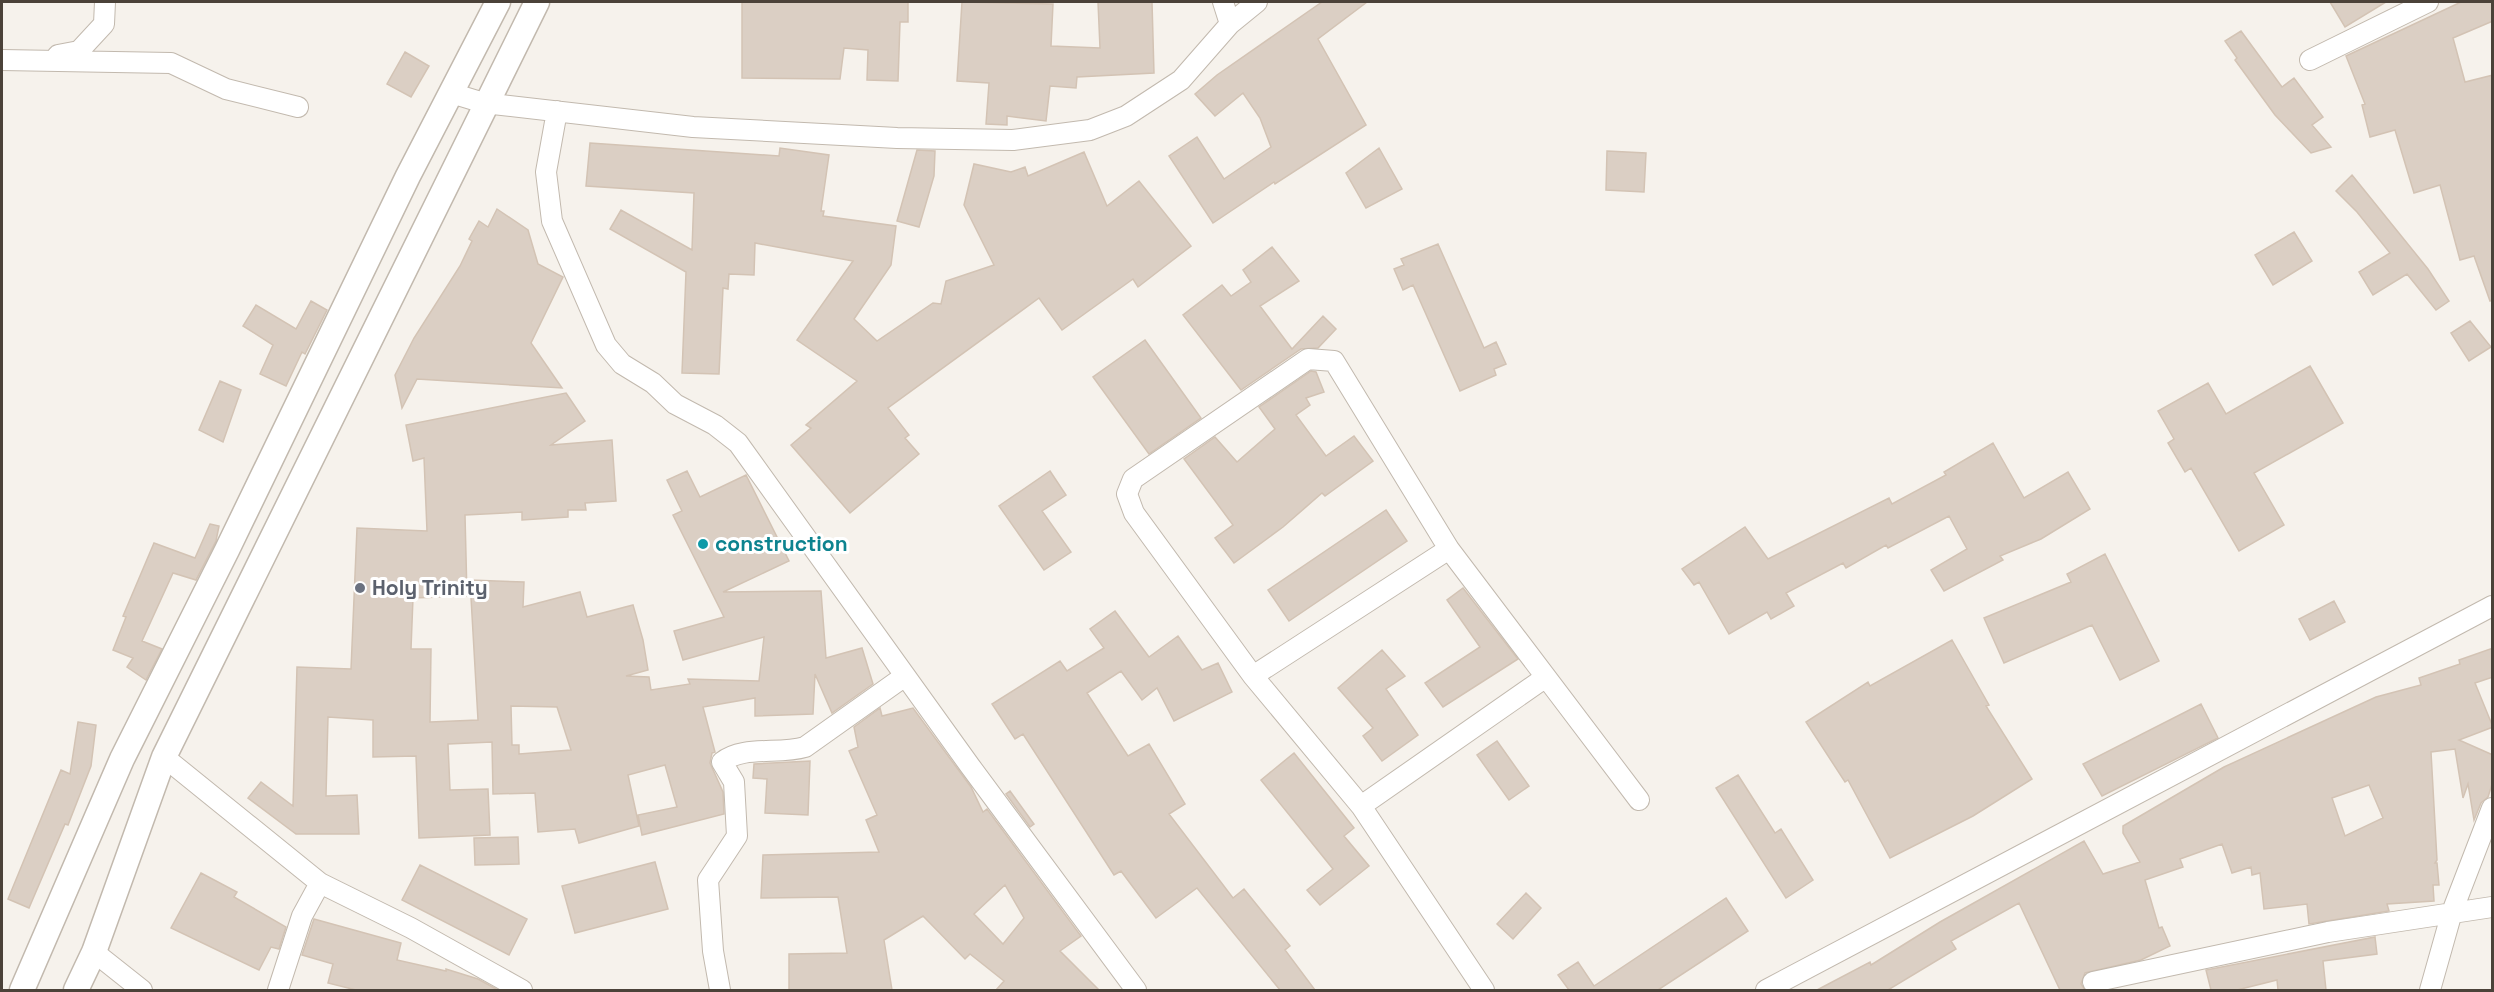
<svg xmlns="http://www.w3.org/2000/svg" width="2494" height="992" viewBox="0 0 2494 992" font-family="'Space Grotesk',sans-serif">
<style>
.building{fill:#dbcfc4;stroke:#d3c3b4;stroke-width:1.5;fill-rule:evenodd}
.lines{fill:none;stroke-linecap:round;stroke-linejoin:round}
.minor-casing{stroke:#c2b9ae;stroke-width:22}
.tertiary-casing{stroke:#c2b9ae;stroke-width:27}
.minor{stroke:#fff;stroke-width:20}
.tertiary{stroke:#fff;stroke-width:24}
.culture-dot{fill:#0f9aa8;stroke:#fff;stroke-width:2}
.worship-dot{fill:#6b7280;stroke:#fff;stroke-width:2}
.labels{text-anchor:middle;stroke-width:6;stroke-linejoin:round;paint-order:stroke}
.culture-label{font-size:21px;font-weight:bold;fill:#0d838f;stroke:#fff;text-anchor:start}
.worship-label{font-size:21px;font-weight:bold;fill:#5b616d;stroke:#fff;text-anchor:start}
</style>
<rect width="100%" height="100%" fill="#f6f2ec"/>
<path class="building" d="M 742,2 L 908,2 L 908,22 L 900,22 L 898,81 L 867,80 L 868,50 L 844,48 L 840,79 L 742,78 Z
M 962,2 L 1053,4 L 1051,46 L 1100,48 L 1098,2 L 1152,2 L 1154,73 L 1077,77 L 1076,88 L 1050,86 L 1046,121 L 1007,116 L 1007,125 L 986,124 L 989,83 L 957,81 Z
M 1322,2 L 1367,2 L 1318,39 L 1366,125 L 1275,184 L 1274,182 L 1213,223 L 1169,156 L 1197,137 L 1224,179 L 1271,147 L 1260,118 L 1243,93 L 1215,116 L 1195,94 L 1217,75 Z
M 2330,2 L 2386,2 L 2345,27 Z
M 2461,2 L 2493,2 L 2493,21 L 2453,38 L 2465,82 L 2493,75 L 2493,300 L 2490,301 L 2474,256 L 2460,260 L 2440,185 L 2414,193 L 2395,130 L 2370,137 L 2362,105 L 2365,104 L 2346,56 Z
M 2241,31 L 2282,87 L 2294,78 L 2323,117 L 2312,125 L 2331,147 L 2311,153 L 2275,115 L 2235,60 L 2237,58 L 2225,41 Z
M 405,52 L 429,66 L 411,97 L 387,84 Z
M 590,143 L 779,156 L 780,148 L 829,155 L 821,211 L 824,211 L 823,216 L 896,226 L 891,265 L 854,319 L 877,341 L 933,303 L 941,304 L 946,281 L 994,265 L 964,205 L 974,164 L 1011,172 L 1025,167 L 1028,176 L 1084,152 L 1107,206 L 1139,181 L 1191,246 L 1138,287 L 1133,279 L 1062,330 L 1039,298 L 888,408 L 909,435 L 905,438 L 919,454 L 850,513 L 791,445 L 811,428 L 806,425 L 857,381 L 797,340 L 853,261 L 755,243 L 754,275 L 729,274 L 728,289 L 723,288 L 719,374 L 682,373 L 686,272 L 610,229 L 621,210 L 692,250 L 694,193 L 586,186 Z
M 1379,148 L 1402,189 L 1366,208 L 1346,173 Z
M 917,150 L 935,151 L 934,176 L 919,227 L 897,221 Z
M 1607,151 L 1646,153 L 1644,192 L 1606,190 Z
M 2352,175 L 2428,269 L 2449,301 L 2436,310 L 2407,274 L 2373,295 L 2359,272 L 2390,253 L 2357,212 L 2336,191 Z
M 497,209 L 528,230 L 538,264 L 563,277 L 531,343 L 562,388 L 417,379 L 402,408 L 395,375 L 414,338 L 460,266 L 472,241 L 469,239 L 479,221 L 488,227 Z
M 2294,232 L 2312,261 L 2273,285 L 2255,255 Z
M 1438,244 L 1484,348 L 1496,342 L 1506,364 L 1494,369 L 1496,375 L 1460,391 L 1413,285 L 1403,290 L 1394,269 L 1404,265 L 1401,259 Z
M 1272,247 L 1299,281 L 1260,306 L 1292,349 L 1323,316 L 1336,329 L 1318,348 L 1301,349 L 1241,390 L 1183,315 L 1222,285 L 1231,296 L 1251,282 L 1243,270 Z
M 311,301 L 327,310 L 305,354 L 302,352 L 286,386 L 260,374 L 273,345 L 243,326 L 256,305 L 296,329 Z
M 2470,321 L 2491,347 L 2469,361 L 2451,333 Z
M 1145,340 L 1201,418 L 1149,454 L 1093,377 Z
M 2310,366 L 2343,423 L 2254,473 L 2284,525 L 2239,551 L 2191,468 L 2185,472 L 2168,443 L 2174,439 L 2158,411 L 2208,383 L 2226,414 Z
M 1311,371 L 1316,372 L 1324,392 L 1306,398 L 1310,405 L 1296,415 L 1326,456 L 1354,436 L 1373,461 L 1325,496 L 1322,493 L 1283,527 L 1234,563 L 1215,538 L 1233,525 L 1184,459 L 1215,437 L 1237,462 L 1275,429 L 1259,407 Z
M 220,381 L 241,390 L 223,442 L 199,430 Z
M 566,393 L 585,421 L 551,445 L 612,440 L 616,501 L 585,503 L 586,510 L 568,510 L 568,517 L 522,520 L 522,512 L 465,515 L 467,596 L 413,598 L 411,649 L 431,649 L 430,722 L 478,720 L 470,580 L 524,582 L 523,607 L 580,592 L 587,617 L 633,605 L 643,640 L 648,670 L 626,676 L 649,677 L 651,690 L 690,684 L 688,679 L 759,681 L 764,637 L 683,660 L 674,631 L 724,617 L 673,515 L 682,511 L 667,480 L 687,471 L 700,497 L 746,475 L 789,561 L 723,592 L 821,591 L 826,658 L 862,648 L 873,684 L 832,713 L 815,674 L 813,714 L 755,716 L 755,698 L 703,707 L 715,752 L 712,753 L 710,763 L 723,792 L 724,814 L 642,835 L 638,815 L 677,807 L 665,765 L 628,775 L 639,826 L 579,843 L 575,829 L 538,832 L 535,793 L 493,794 L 492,742 L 448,744 L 450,790 L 488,789 L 490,835 L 419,838 L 416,756 L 373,757 L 373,720 L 328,717 L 326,796 L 357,795 L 359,834 L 296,834 L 248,798 L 261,782 L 293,806 L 297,667 L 351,669 L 357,528 L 427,531 L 424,458 L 413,461 L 406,425 ZM 511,706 L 557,707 L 571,750 L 519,754 L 519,745 L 512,745 Z
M 1993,443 L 2024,498 L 2068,472 L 2090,509 L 2041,539 L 2000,556 L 2003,560 L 1944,591 L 1931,570 L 1967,549 L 1949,516 L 1888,548 L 1886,545 L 1846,568 L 1843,563 L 1786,593 L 1794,606 L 1771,619 L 1767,612 L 1729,634 L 1699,582 L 1694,585 L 1682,569 L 1745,527 L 1768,559 L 1889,498 L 1892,504 L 1946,475 L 1944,472 Z
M 1050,471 L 1066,495 L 1042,511 L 1071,552 L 1044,570 L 999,506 Z
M 1386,510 L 1407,541 L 1289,621 L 1268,590 Z
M 210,524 L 219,526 L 216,541 L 196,580 L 173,573 L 142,641 L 162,649 L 146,680 L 127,667 L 133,658 L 113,650 L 126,617 L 123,616 L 154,543 L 195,558 Z
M 2105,554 L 2159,661 L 2120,680 L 2092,625 L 2004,663 L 1984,618 L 2071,582 L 2067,574 Z
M 1463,588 L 1518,659 L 1443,707 L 1425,683 L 1480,647 L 1447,600 Z
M 2334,601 L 2345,622 L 2310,640 L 2299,619 Z
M 1115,611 L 1149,657 L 1178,636 L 1202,670 L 1218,663 L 1232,692 L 1174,721 L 1157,688 L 1142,700 L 1121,671 L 1087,693 L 1128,756 L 1149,744 L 1185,804 L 1169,814 L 1233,898 L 1244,889 L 1290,946 L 1285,950 L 1315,990 L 1280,990 L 1197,888 L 1156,918 L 1121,871 L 1114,875 L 1023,734 L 1015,739 L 992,704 L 1060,661 L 1067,671 L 1104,648 L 1090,629 Z
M 1952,640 L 1989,705 L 1986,706 L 2032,779 L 1973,816 L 1890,858 L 1848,780 L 1845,782 L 1806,722 L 1868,682 L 1870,686 Z
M 2493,648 L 2493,677 L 2475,683 L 2493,727 L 2459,740 L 2493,755 L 2493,781 L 2488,797 L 2481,803 L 2474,820 L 2468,784 L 2463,798 L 2455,749 L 2431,752 L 2437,860 L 2435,863 L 2437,863 L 2439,885 L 2433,885 L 2434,901 L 2387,904 L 2389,911 L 2309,924 L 2307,904 L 2264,909 L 2260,873 L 2252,875 L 2251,867 L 2232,873 L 2222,844 L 2180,859 L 2183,867 L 2145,880 L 2159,928 L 2162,927 L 2170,946 L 2141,960 L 2085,973 L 2081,984 L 2085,990 L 2060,990 L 2019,903 L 1951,941 L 1956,949 L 1888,990 L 1817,990 L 1870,962 L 1871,965 L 1940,922 L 2084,841 L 2103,874 L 2140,862 L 2123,833 L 2123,826 L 2224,767 L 2376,697 L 2421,685 L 2419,678 L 2460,664 L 2459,660 ZM 2369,785 L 2383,818 L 2345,836 L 2332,798 Z
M 1382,650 L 1405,676 L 1386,689 L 1418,735 L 1382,761 L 1363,736 L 1373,728 L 1338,688 Z
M 2201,704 L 2218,738 L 2102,796 L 2083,764 Z
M 880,708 L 882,716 L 913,708 L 971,787 L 983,812 L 987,809 L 1081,936 L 1060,951 L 1099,990 L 996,990 L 1004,981 L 970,954 L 965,959 L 923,916 L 884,940 L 892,990 L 789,990 L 789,954 L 847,953 L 838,897 L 761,898 L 763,855 L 879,852 L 866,820 L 877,815 L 849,751 L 858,747 L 854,727 ZM 1005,885 L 1024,918 L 1003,944 L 974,914 Z
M 78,722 L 96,725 L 91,766 L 68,825 L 65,824 L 29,908 L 8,899 L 61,770 L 70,774 Z
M 1497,741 L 1529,786 L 1509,800 L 1477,755 Z
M 1294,753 L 1354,828 L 1344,836 L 1369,866 L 1320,905 L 1307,890 L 1333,869 L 1261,780 Z
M 810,761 L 808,815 L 765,813 L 767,779 L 753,778 L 754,764 Z
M 1738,775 L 1775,833 L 1781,829 L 1813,880 L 1786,898 L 1716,788 Z
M 1010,791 L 1034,824 L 1030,827 L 1006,794 Z
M 518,837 L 519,864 L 475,865 L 474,838 Z
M 655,862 L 668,909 L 575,933 L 562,886 Z
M 420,865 L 527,919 L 509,955 L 402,900 Z
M 201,873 L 237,892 L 234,897 L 286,927 L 279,949 L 271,947 L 259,970 L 171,928 Z
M 1526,893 L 1541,908 L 1513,939 L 1497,924 Z
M 1726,898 L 1748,931 L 1658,990 L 1569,990 L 1558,975 L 1578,962 L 1594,986 Z
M 314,919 L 401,943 L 397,960 L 446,971 L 446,969 L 478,979 L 498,990 L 356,990 L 328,983 L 333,964 L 302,955 Z
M 2375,937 L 2377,954 L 2323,961 L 2326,990 L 2278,990 L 2277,980 L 2237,990 L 2211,990 L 2206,970 Z"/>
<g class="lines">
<defs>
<path id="minor" d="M 1223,2 L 1230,24
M 58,55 L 79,51 L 104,24 L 105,2
M 2,60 L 171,63 L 226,89 L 298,107
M 2310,60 L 2428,2
M 451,93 L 484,103 L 693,127 L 897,138 L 1013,140 L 1090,130 L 1126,116 L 1181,80 L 1230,24 L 1257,2
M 557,111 L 546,172 L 552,221 L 606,345 L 622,364 L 653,383 L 675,404 L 715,425 L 738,443 L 970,766 L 1136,990
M 1253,676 L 1449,549
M 164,757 L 320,883 L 411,928 L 522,990
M 1361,806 L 1546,677
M 94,952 L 142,990
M 2093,982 L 2328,932 L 2492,907
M 278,990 L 302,916 L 320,883
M 720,990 L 713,951 L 708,880 L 737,836 L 734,782 L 722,762 C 743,745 779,755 805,747 L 905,676
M 1484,990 L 1361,806 L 1253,676 L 1134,513 L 1127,494 L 1133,479 L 1308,359 L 1334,361 L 1449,549 L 1639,800
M 1766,990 L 2492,606
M 2430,990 L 2452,912 L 2492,808"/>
<path id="tertiary" d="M 22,990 L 122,759 L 227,550 L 408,176 L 498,2
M 76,990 L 94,952 L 164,757 L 537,2"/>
</defs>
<use href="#minor" class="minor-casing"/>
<use href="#tertiary" class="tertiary-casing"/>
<use href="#minor" class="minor"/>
<use href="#tertiary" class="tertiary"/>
</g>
<circle class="culture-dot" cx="703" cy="544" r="6"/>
<circle class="worship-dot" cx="360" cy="588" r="6"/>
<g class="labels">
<g class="culture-label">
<text x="715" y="551">construction</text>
</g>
<g class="worship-label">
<text x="372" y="595">Holy Trinity</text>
</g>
</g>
<rect width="2494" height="992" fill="none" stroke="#4b4239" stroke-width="6"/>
</svg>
